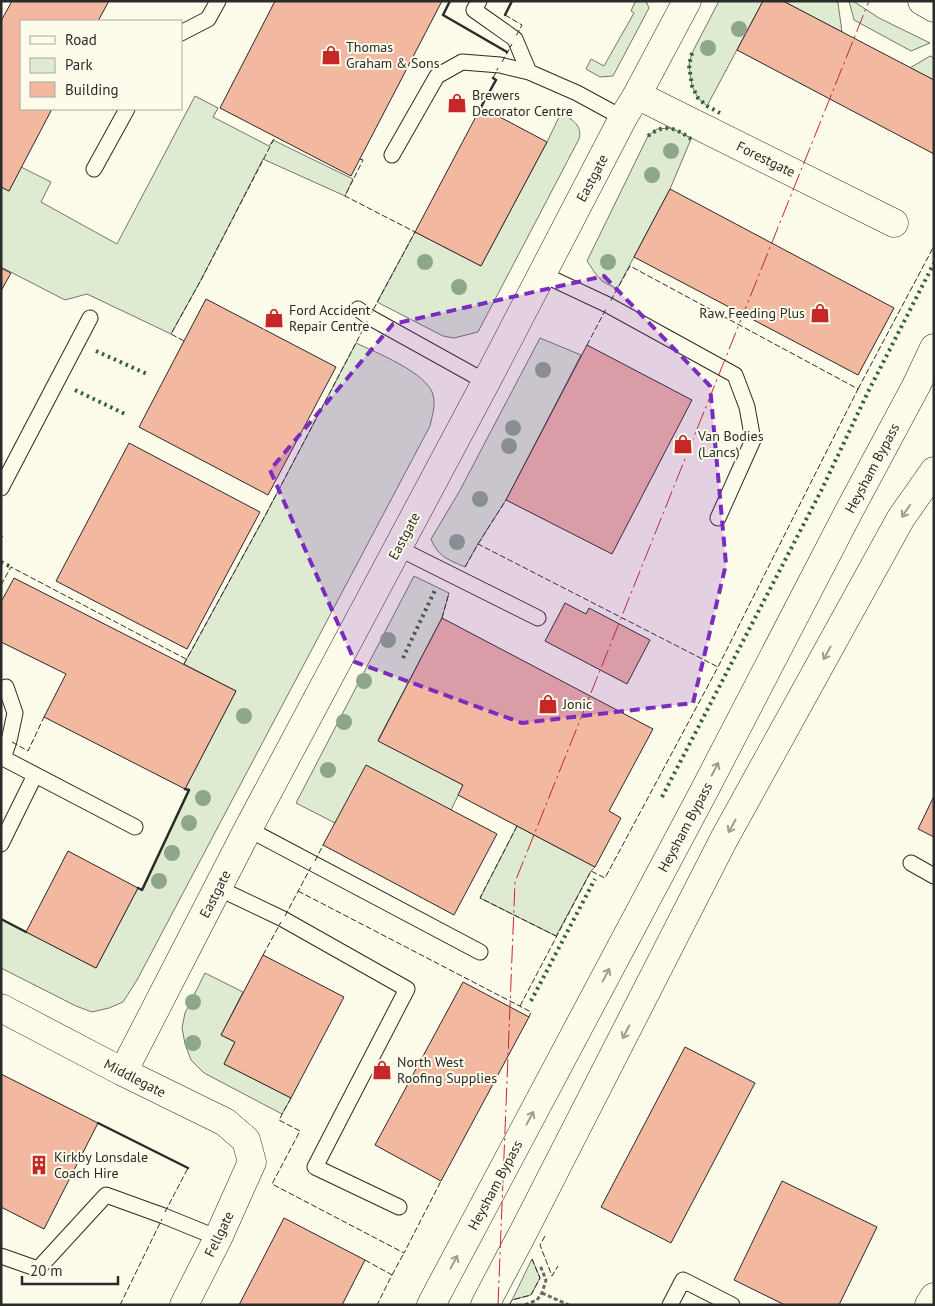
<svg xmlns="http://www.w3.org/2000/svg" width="935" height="1306" viewBox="0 0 935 1306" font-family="'PT Sans',sans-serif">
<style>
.green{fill:#deebd1;stroke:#74746e}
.building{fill:#f2b8a0;stroke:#2b2b2b}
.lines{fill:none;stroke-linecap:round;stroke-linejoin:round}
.lane-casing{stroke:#2b2b2b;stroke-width:17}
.street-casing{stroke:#2b2b2b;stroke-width:29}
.highway-casing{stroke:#2b2b2b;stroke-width:29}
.path{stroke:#6a6964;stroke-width:3;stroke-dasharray:4 2.5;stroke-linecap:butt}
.lane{stroke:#fdfbea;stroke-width:15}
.street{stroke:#fdfbea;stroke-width:28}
.highway{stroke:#fdfbea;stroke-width:28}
.hedge{stroke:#34623c;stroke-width:4;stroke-dasharray:2.5 4;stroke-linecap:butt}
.fence{stroke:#2b2b2b;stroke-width:1;stroke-dasharray:6 2.5;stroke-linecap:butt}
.wall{stroke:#2b2b2b;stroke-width:2.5}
.power{stroke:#c62828;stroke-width:1;stroke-dasharray:18 4 2.5 4;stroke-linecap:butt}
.tree{fill:#8ea78a}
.oneway{stroke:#9e9d94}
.marked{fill:#7b2cbf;fill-opacity:0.2;stroke:#7b2cbf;stroke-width:4;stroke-dasharray:10 6;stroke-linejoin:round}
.labels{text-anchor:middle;stroke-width:4;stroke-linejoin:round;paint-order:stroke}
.poi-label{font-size:14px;fill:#2b2b2b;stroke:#fdfbea;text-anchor:start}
.street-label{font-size:14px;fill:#2b2b2b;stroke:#fdfbea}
</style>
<rect width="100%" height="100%" fill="#fdfbea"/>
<path class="green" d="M 644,1 L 647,3 L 649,8 L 613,76 L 600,77 L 586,69 L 591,59 L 604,66 L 634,13 L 631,11 L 635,2 Z
M 719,1 L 763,1 L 707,106 L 698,98 L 692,86 L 689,65 L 692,53 Z
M 783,1 L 835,1 L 838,3 L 842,32 Z
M 849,1 L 853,1 L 879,18 L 930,43 L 911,51 L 854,20 Z
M 930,56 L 934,58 L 934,80 L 910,68 Z
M 195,96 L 218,108 L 213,117 L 269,146 L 273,140 L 353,179 L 345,196 L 263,159 L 201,280 L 171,334 L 87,294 L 65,300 L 1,267 L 1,187 L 9,191 L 21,167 L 51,182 L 41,202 L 117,244 Z
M 561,113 C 572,119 583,126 579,139 L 478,332 L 454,338 L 443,336 L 377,302 L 415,232 L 481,266 L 547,142 Z
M 669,128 L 682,132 L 691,139 L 670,189 L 617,289 L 602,281 L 595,273 L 587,261 L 648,136 L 657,129 Z
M 540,338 L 581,355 L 506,500 L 478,544 L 465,567 C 449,560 438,557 431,539 L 459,492 Z
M 356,343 C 375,352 428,373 433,395 C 436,405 432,416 430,426 L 137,980 L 123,1002 L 109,1008 L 92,1012 L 76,1006 L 1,968 L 1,919 L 96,968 L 138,888 L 143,889 L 189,791 L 185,789 L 236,691 L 184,664 L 266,514 Z
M 414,576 L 449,593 L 442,618 L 378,740 L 463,785 L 451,810 L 335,823 L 296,803 Z
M 517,826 L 595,867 L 591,871 L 556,936 L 480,898 Z
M 205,973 L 243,992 L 221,1035 L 235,1042 L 224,1064 L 291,1098 L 282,1114 L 204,1073 L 191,1060 L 185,1044 L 182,1028 L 185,1013 Z
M 532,1259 L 540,1278 L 531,1295 L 512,1300 Z"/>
<path class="building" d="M 12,1 L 109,1 L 98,21 L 21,21 L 21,109 L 52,109 L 9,191 L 1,187 L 1,21 Z
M 275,1 L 442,1 L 351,176 L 220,108 Z
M 763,1 L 783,1 L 934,80 L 934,154 L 737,50 Z
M 481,107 L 547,142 L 481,266 L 415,232 Z
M 670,189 L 894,308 L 858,375 L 634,257 Z
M 1,268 L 11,273 L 1,291 Z
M 206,299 L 336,367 L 268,495 L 139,427 Z
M 587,345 L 692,400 L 612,554 L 506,500 Z
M 129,443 L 260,512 L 187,649 L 56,581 Z
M 14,578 L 236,691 L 185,789 L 44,717 L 66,674 L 1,642 L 1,602 Z
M 565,603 L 586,614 L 589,608 L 650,640 L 627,684 L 545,641 Z
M 442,618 L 653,729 L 609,811 L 621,818 L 595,867 L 458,795 L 463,785 L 378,741 Z
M 366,765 L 497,834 L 454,915 L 323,845 Z
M 934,796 L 934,837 L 918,829 Z
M 68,851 L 138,888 L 96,968 L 26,932 Z
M 263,955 L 344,997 L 291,1098 L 224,1064 L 235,1042 L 221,1035 Z
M 463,982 L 529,1017 L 441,1181 L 375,1145 Z
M 685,1047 L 755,1083 L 671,1243 L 601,1207 Z
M 1,1074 L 98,1123 L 44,1229 L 1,1207 Z
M 782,1181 L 877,1227 L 839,1305 L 785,1305 L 734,1280 Z
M 284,1218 L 365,1260 L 342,1305 L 239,1305 Z"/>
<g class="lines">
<defs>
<path id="lane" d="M 479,1 L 474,10 L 515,39 L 529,72
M 181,33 L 208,19 L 218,1
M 392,155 L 437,76 L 462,62 L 500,65 L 529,72 L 577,93 L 623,118
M 94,169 L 127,109
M 542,274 L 608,305 L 735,375 L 747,407 L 753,440 L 718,518
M 358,309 L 369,317 L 486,382
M 1,488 L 90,318
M 398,548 L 538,618
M 1,758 L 3,758 L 135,827
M 3,758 L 9,741 L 15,713 L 6,687
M 248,829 L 480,952
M 1,844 L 35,775
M 911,863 L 934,876
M 218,888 L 283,919 L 407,989 L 315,1167 L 399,1207
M 1,1256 L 38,1269 L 106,1195 L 164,1216 L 218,1238
M 670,1305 L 683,1280 L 732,1305"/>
<path id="street" d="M 922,1 L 934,8
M 637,95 L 894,223
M 1,1008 L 123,1072 L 225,1122 L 246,1140 L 252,1162 L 218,1238 L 184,1305
M 123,1072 L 248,829 L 486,382 L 623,118 L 637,95 L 687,1
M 929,1305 L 934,1297"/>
<path id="highway" d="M 431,1305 L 703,793 L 848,513 L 916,386 L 934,348
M 485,1305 L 525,1229 L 724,839 L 901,518 L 934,471"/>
</defs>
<use href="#lane" class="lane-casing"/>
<use href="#street" class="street-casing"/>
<use href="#highway" class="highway-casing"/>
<path class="path" d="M 542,1293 L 569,1305
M 525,1305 L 537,1300 L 542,1293 L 546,1280 L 540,1265"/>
<use href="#lane" class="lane"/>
<use href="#street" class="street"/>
<use href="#highway" class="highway"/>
<path class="hedge" d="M 692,53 L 689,65 L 692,86 L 698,98 L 707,106 L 720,113
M 648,136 C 664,123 676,128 691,139
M 96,351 L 147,374
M 75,390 L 125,414
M 1,537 L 1,536
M 1,562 L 11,567
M 403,658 L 436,588
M 662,797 L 822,489 L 868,392 L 934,263
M 531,1001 L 595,879"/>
<path class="fence" d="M 505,15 L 522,25 L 516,36
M 502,62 L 512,44
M 493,78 L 498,68
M 360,159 L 363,160 L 345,196 L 415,232 L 371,314
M 184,341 L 171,334 L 201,280 L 275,137
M 587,345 L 606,309
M 858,389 L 934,246
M 478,544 L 506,500
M 465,567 L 478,544 L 718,667
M 1,585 L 11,567 L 186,659
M 442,618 L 449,593
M 184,664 L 266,514 L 368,320
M 12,742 L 28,751 L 44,717
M 517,826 L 480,898 L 556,936
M 315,861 L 323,845
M 298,891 L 531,1012 L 529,1017
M 285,916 L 311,867
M 263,955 L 281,922
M 520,1006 L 591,871 L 605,878 L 718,667 L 858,389 L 630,266 L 610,302
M 291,1098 L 279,1120 L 300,1131 L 272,1184 L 404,1253 L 441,1181
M 165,1212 L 188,1168
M 545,1236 L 540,1245 L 552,1276 L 558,1266
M 365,1260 L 392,1275 L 377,1305
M 392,1275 L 404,1253
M 120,1305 L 162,1219
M 509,1305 L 512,1300 L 531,1295 L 540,1278 L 532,1259"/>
<path class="wall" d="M 450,1 L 443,15 L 507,52
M 505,15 L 512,1
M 481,107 L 496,80 L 493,78
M 138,888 L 142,890 L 189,790 L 185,789
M 1,919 L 26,932
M 98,1123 L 188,1168"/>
<path class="power" d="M 498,1305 L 515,882 L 869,1"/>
</g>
<g class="tree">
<circle cx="739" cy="29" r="8"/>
<circle cx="708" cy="48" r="8"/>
<circle cx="671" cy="151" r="8"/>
<circle cx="652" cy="175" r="8"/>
<circle cx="425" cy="262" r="8"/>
<circle cx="608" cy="262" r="8"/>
<circle cx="459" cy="287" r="8"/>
<circle cx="543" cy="370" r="8"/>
<circle cx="513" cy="428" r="8"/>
<circle cx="509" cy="446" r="8"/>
<circle cx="480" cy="499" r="8"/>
<circle cx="457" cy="542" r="8"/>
<circle cx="388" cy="640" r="8"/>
<circle cx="364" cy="681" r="8"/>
<circle cx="244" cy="716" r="8"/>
<circle cx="344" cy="722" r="8"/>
<circle cx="328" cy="770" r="8"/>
<circle cx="203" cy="798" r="8"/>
<circle cx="189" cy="823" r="8"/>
<circle cx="172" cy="853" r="8"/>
<circle cx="159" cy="881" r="8"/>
<circle cx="193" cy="1002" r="8"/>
<circle cx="193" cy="1043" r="8"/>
</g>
<defs><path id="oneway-shaft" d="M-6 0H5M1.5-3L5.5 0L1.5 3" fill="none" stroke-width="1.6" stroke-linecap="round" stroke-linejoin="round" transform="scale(1.25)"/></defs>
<g class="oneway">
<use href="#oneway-shaft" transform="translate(906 511) rotate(124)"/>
<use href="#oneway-shaft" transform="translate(827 653) rotate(119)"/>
<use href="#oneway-shaft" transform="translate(715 769) rotate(-63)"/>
<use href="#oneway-shaft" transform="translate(732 826) rotate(119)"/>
<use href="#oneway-shaft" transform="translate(606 975) rotate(-62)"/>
<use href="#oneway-shaft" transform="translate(626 1032) rotate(117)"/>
<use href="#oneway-shaft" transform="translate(530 1118) rotate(-62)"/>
<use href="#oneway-shaft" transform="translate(454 1262) rotate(-62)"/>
</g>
<path class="marked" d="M 604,276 L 710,386 L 726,564 L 693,703 L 522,723 L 355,662 L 270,470 L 393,324 Z"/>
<defs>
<symbol id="shop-bare" viewBox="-9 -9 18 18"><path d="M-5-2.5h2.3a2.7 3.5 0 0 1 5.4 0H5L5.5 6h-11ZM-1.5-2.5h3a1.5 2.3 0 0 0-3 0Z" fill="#c62828" stroke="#fdfbea" stroke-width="2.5" paint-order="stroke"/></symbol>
<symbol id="building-bare" viewBox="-9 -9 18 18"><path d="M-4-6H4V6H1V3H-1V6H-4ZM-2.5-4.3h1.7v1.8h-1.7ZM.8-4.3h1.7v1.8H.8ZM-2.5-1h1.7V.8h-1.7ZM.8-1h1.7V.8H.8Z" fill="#c62828" stroke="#fdfbea" stroke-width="2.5" paint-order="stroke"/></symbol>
</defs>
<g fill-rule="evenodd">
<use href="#shop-bare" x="317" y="41" width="28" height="28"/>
<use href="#shop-bare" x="443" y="89" width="28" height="28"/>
<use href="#shop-bare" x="806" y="299" width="28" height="28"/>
<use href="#shop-bare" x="260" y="304" width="28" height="28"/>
<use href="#shop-bare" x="669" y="430" width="28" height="28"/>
<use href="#shop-bare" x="534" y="690" width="28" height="28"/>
<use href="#shop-bare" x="368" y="1056" width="28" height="28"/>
<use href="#building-bare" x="25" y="1151" width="28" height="28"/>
</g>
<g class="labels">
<g class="poi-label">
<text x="346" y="52">Thomas<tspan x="346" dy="16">Graham &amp; Sons</tspan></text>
<text x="472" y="100">Brewers<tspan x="472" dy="16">Decorator Centre</tspan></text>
<text x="289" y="315">Ford Accident<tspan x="289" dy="16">Repair Centre</tspan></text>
<text x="805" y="318" text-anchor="end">Raw Feeding Plus</text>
<text x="698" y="441">Van Bodies<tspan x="698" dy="16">(Lancs)</tspan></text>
<text x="563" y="709">Jonic</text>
<text x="397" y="1067">North West<tspan x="397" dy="16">Roofing Supplies</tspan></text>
<text x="54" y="1162">Kirkby Lonsdale<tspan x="54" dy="16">Coach Hire</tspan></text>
</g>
<g class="street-label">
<text transform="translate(766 159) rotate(26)" y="5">Forestgate</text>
<text transform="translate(592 178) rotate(-62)" y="5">Eastgate</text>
<text transform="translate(872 468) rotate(-62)" y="5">Heysham Bypass</text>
<text transform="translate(404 536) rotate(-62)" y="5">Eastgate</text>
<text transform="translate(685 827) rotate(-62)" y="5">Heysham Bypass</text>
<text transform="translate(215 894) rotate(-63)" y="5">Eastgate</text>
<text transform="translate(135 1078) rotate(27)" y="5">Middlegate</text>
<text transform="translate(495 1185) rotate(-62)" y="5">Heysham Bypass</text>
<text transform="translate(219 1234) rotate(-64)" y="5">Fellgate</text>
</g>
</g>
<rect width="935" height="1306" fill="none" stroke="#2b2b2b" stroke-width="5"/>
<rect x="20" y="20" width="162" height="90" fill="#fdfbea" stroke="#a9a89e"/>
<rect x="30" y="36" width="25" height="8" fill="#fdfbea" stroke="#a9a89e"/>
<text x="65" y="45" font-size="15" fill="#2b2b2b">Road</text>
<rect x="30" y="58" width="25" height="15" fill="#deebd1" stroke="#a9a89e"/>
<text x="65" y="70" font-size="15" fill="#2b2b2b">Park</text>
<rect x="30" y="82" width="25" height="15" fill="#f2b8a0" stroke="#a9a89e"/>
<text x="65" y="95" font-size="15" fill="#2b2b2b">Building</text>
<path d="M22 1276v8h96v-8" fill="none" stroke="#2b2b2b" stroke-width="2.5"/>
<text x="30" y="1276" font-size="15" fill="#2b2b2b" stroke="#fdfbea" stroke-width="4" paint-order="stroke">20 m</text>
</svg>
